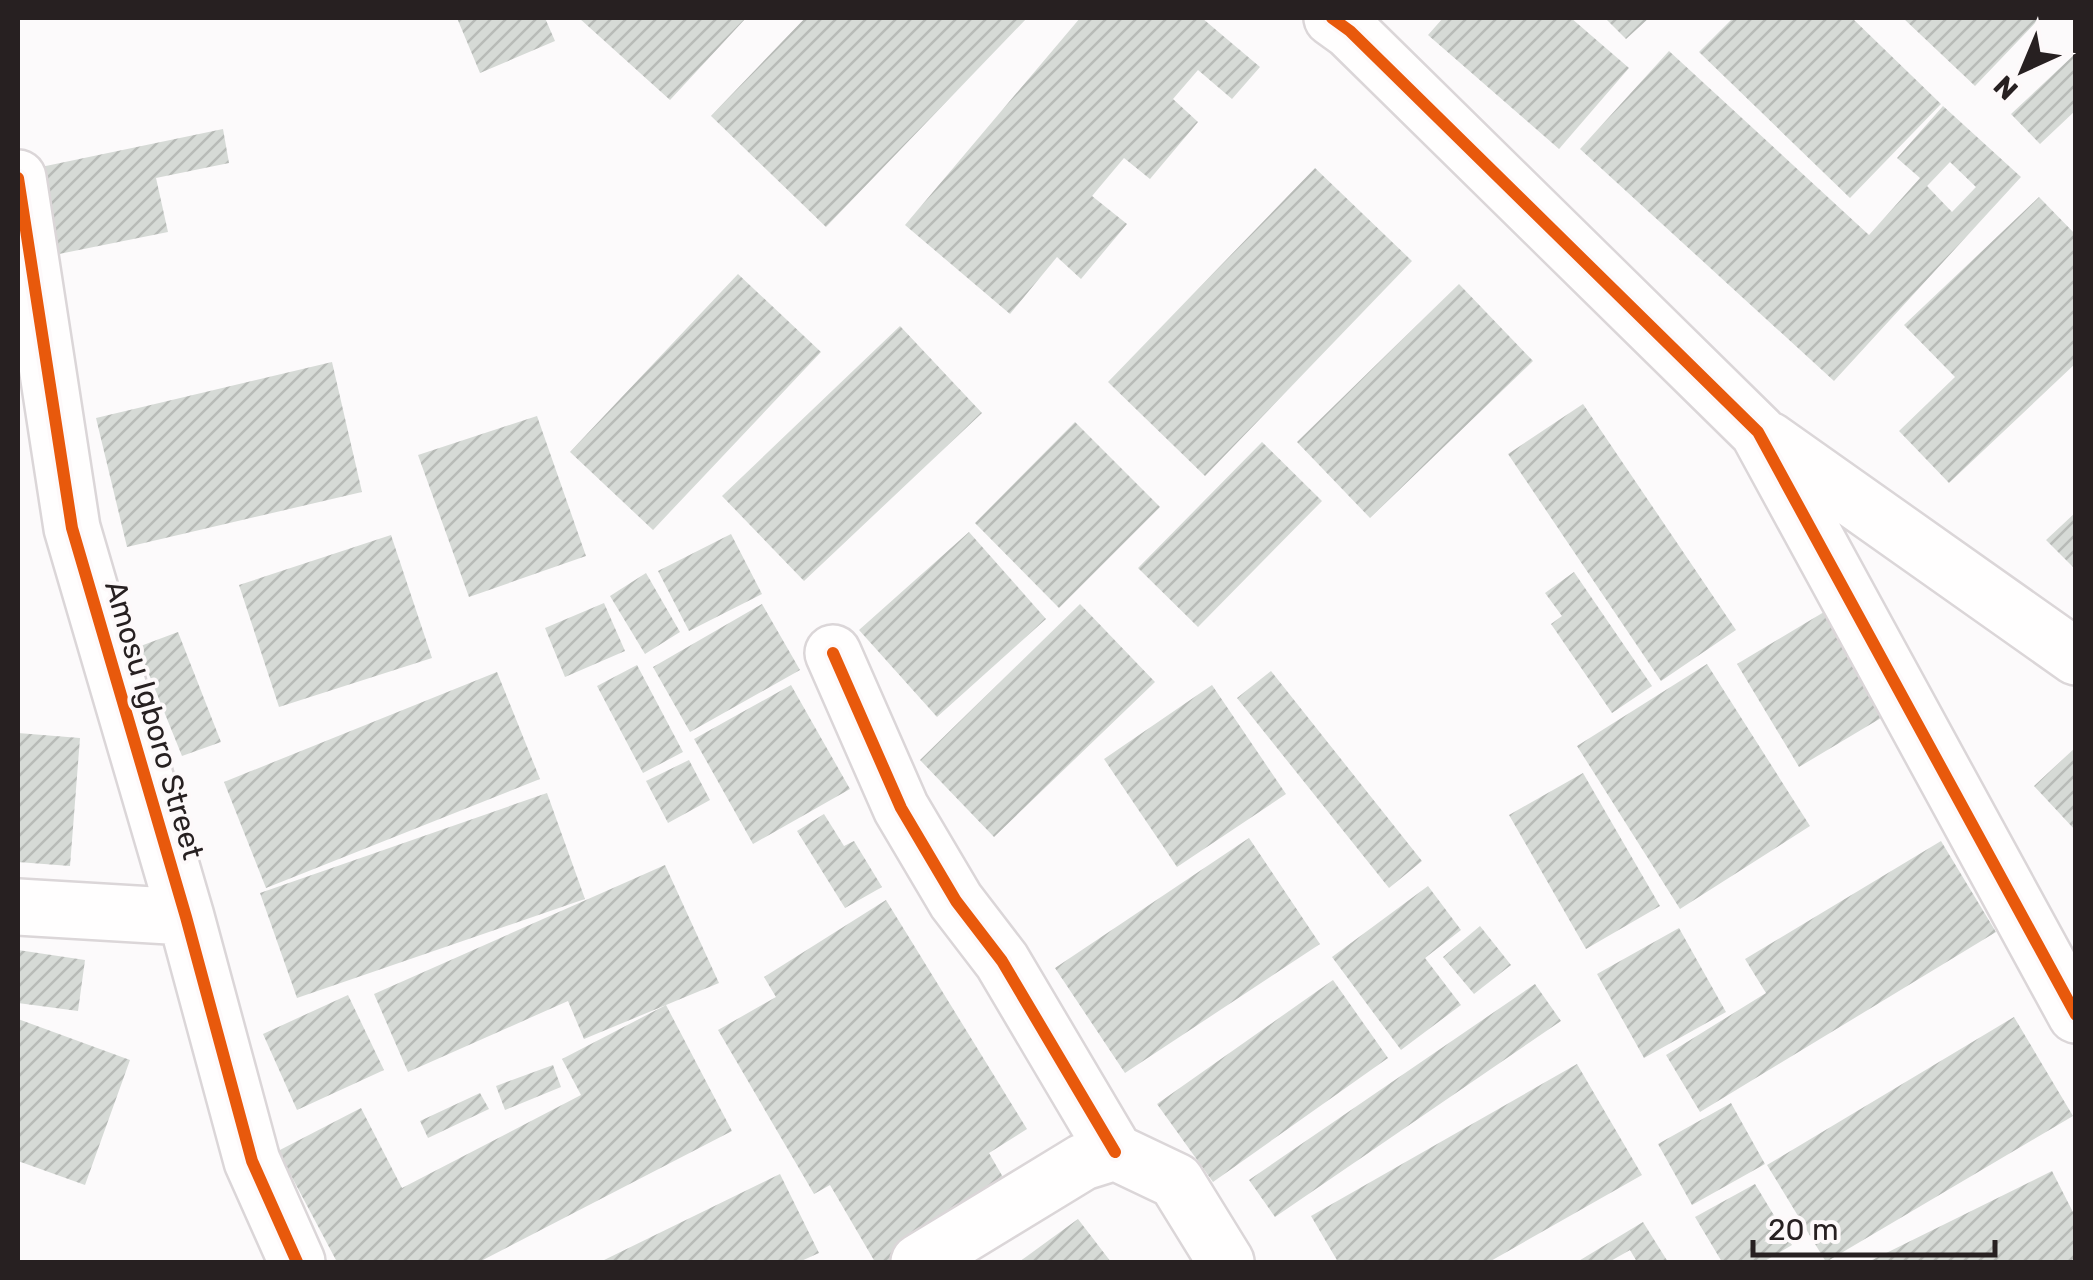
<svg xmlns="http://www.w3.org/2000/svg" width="2093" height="1280" viewBox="0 0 2093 1280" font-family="Rubik,sans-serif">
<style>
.building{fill:url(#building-hatch);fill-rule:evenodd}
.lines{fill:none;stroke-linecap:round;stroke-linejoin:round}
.street-casing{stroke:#dbd6d8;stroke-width:60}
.street{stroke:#fffefe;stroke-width:55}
.cycleway-casing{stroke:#fdf9fa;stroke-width:19}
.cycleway{stroke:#e8590c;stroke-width:12}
.labels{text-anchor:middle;stroke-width:8;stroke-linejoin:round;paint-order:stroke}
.street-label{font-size:30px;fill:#272021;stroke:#fdf9fa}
</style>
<defs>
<pattern id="building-hatch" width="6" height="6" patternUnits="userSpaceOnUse" patternTransform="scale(2.5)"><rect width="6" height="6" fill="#d6dad6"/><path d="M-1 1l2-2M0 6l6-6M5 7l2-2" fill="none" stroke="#b8bbb7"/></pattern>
</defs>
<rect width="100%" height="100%" fill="#fcfafb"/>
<path class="building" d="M 457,18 L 545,18 L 555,41 L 480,73 Z
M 579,18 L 746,18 L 670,100 Z
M 805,18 L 1027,18 L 826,227 L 711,116 Z
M 1080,18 L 1202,18 L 1260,67 L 1232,99 L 1198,70 L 1173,99 L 1198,122 L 1150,179 L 1124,158 L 1092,196 L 1127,224 L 1081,279 L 1057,257 L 1010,314 L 905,225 Z
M 1443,18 L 1571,18 L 1629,68 L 1559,149 L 1428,35 Z
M 1605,18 L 1649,18 L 1626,39 Z
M 1733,18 L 1852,18 L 1941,104 L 1850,198 L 1699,52 Z
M 1903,18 L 2040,18 L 1975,86 Z
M 1669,51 L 1869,235 L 1920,178 L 1897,158 L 1943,106 L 2021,177 L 1834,381 L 1580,149 ZM 1950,162 L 1976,187 L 1952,212 L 1927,186 Z
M 2076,53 L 2076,110 L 2040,144 L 2011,114 Z
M 223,129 L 229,163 L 156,178 L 168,232 L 59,254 L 41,167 Z
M 1315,168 L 1412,261 L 1205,476 L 1108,382 Z
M 2039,197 L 2076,235 L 2076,363 L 1949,483 L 1899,431 L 1955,377 L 1904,325 Z
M 738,274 L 821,352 L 653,530 L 570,452 Z
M 1459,284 L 1533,361 L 1370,518 L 1297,442 Z
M 900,326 L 982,413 L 804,581 L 722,496 Z
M 332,362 L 362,492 L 127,547 L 96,418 Z
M 1583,404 L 1736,630 L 1661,681 L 1508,454 Z
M 537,416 L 586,556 L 469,597 L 418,455 Z
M 1075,422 L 1160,507 L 1059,608 L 975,523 Z
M 1262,442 L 1322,501 L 1198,627 L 1138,568 Z
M 2076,512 L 2076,570 L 2046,540 Z
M 969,532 L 1046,619 L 937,717 L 859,630 Z
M 731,534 L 762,594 L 689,631 L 658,571 Z
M 391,535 L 432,658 L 279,707 L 239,585 Z
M 1574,572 L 1652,686 L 1612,713 L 1551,624 L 1562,616 L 1545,593 Z
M 646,573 L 680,632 L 645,654 L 610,596 Z
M 604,603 L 625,651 L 565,677 L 545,628 Z
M 762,604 L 800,670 L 690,732 L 653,667 Z
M 1080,604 L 1155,682 L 994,837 L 920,760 Z
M 1824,612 L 1886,715 L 1799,767 L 1737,664 Z
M 178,632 L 221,742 L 182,756 L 138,647 Z
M 1707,664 L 1810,826 L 1680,909 L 1577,746 Z
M 637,665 L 683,752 L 643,773 L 597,686 Z
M 1271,671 L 1422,861 L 1389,888 L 1237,698 Z
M 497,672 L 540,779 L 266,888 L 224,782 Z
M 791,685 L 850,789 L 753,844 L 694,739 Z
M 1212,685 L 1286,794 L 1177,867 L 1104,759 Z
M 18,733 L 80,738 L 70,866 L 18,862 Z
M 2076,747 L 2076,831 L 2034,786 Z
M 689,760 L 710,800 L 668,823 L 646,781 Z
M 1583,773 L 1660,906 L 1586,949 L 1509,815 Z
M 547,793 L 585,899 L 297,998 L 260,893 Z
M 824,814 L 844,846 L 854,841 L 882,887 L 845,908 L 797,831 Z
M 1249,838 L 1320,944 L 1125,1073 L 1055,968 Z
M 1941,841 L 1996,932 L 1700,1112 L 1666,1055 L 1766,993 L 1745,959 Z
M 665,865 L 719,983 L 584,1039 L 568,1001 L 408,1072 L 374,994 Z
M 1428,886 L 1461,930 L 1425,958 L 1461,1005 L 1401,1050 L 1332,957 Z
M 886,900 L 1027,1129 L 989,1153 L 1011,1191 L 885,1262 L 875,1262 L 830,1185 L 814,1194 L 718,1030 L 776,997 L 764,977 Z
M 1480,926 L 1511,965 L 1474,994 L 1443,957 Z
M 1679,928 L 1726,1012 L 1644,1058 L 1597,974 Z
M 18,950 L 85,960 L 78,1011 L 18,1003 Z
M 1333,980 L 1388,1058 L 1213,1182 L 1157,1104 Z
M 1535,984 L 1561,1021 L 1275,1217 L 1249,1180 Z
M 348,995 L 384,1070 L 297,1110 L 263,1034 Z
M 666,1005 L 732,1131 L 479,1262 L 337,1262 L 278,1151 L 361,1108 L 402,1188 L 581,1095 L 562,1059 Z
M 2014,1017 L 2073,1116 L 1826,1262 L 1767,1165 Z
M 18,1019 L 130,1060 L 85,1185 L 18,1161 Z
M 1577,1064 L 1642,1175 L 1489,1262 L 1338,1262 L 1311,1216 Z
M 553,1065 L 561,1087 L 505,1110 L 496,1086 Z
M 480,1093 L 489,1109 L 428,1138 L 420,1121 Z
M 1731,1103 L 1765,1164 L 1692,1205 L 1658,1144 Z
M 2052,1171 L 2076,1218 L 2076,1262 L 1868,1262 Z
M 780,1174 L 819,1253 L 799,1262 L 600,1262 Z
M 1755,1184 L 1792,1245 L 1763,1262 L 1722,1262 L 1695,1217 Z
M 1078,1219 L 1111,1262 L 1019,1262 Z
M 1643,1222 L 1668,1262 L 1637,1262 L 1630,1250 L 1609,1262 L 1577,1262 Z"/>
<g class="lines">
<defs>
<path id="street" d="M 1332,18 L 1350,31 L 1758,432 L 2076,1015
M 18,178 L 72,528 L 186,917 L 252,1161 L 297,1262
M 1769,440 L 2076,657
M 833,653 L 901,808 L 956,901 L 1002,961 L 1115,1152
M 18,907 L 186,917
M 919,1262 L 1083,1162 L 1115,1152 L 1176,1181 L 1226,1262"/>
</defs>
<use href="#street" class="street-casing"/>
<use href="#street" class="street"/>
<defs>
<path id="cycleway" d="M 1332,18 L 1350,31 L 1758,432 L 2076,1015
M 18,178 L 72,528 L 186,917 L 252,1161 L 297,1262
M 833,653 L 901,808 L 956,901 L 1002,961 L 1115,1152"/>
</defs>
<use href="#cycleway" class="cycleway-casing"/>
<use href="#cycleway" class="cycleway"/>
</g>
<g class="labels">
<g class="street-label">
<text transform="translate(154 720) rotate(74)" y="10">Amosu Igboro Street</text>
</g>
</g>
<rect width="2093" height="1280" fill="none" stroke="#272021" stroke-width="40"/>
<g transform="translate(2023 70) rotate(224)" stroke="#fdf9fa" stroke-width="8" paint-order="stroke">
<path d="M0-8L18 38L0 25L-18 38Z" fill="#272021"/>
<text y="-15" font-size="28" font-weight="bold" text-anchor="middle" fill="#272021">N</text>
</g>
<path d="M1753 1240v15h242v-15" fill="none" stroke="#272021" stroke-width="5"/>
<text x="1768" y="1240" font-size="30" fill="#272021" stroke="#fdf9fa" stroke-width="8" paint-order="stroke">20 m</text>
</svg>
